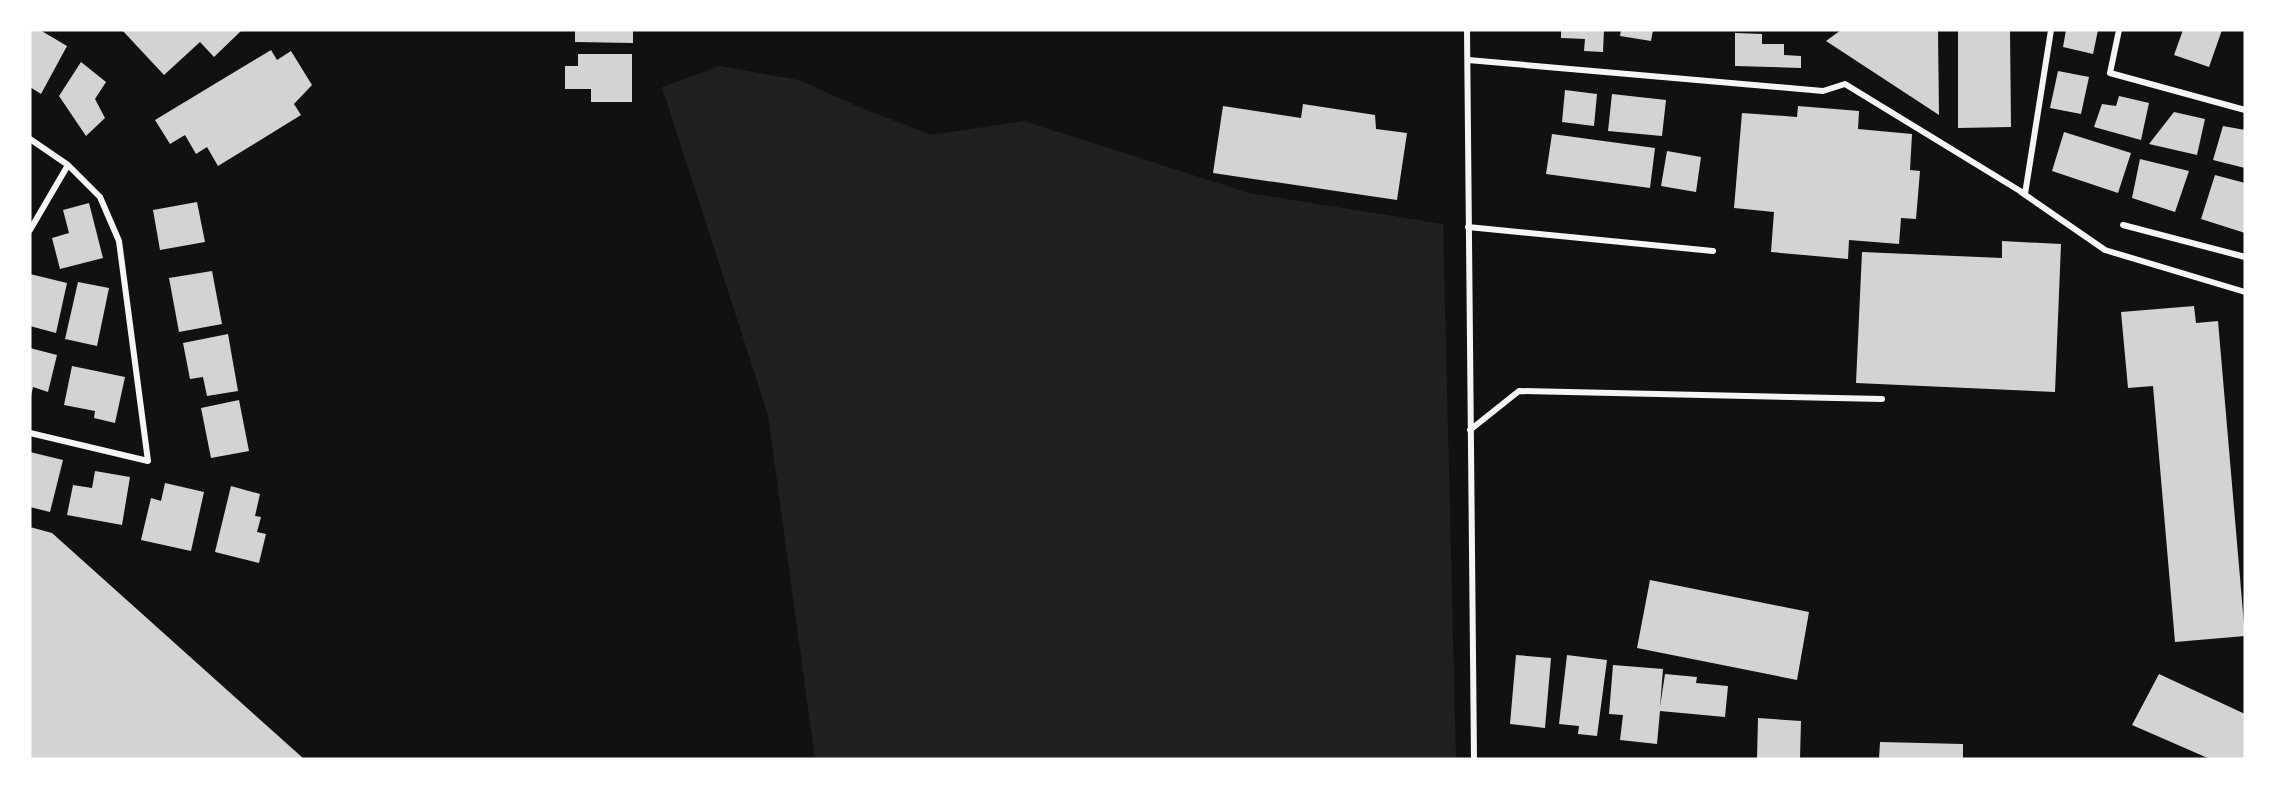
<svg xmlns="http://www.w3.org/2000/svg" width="2275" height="789" viewBox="0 0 2275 789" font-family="'Golos Text',sans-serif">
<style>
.green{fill:#202020}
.building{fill:#d3d3d3}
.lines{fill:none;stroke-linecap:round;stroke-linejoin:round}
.minor{stroke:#f5f5f5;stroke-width:6}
</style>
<rect width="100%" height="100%" fill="#111"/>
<path class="green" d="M 720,66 L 799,80 L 859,107 L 931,135 L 1024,121 L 1249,193 L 1443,224 L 1456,759 L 815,759 L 768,415 L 662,87 Z"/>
<path class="building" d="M 30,30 L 40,30 L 67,46 L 41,94 L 30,87 Z
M 122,30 L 242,30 L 214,57 L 200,42 L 164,75 Z
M 575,30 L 633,30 L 633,43 L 575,42 Z
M 1561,30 L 1604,30 L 1603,52 L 1584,51 L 1585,39 L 1561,38 Z
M 1621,30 L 1653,30 L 1651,41 L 1620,36 Z
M 1841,30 L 1938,30 L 1939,115 L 1826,41 Z
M 1958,30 L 2010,30 L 2011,127 L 1958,128 Z
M 2066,30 L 2098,30 L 2093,54 L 2063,47 Z
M 2183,30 L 2222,30 L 2209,67 L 2174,55 Z
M 1735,33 L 1762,34 L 1762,44 L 1784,44 L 1784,55 L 1801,56 L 1801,68 L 1735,66 Z
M 271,50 L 277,60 L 291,51 L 312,85 L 294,104 L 301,115 L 218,166 L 207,147 L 196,154 L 185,135 L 170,144 L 155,120 Z
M 578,54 L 632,54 L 632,102 L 591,102 L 591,89 L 565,89 L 565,66 L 578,66 Z
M 81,62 L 106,82 L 95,99 L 105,118 L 86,136 L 59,96 Z
M 2058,71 L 2089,77 L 2081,114 L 2050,108 Z
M 1565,90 L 1597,94 L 1594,126 L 1562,122 Z
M 1612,94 L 1666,100 L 1662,136 L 1608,131 Z
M 2119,96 L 2149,103 L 2141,140 L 2094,127 L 2102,104 L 2116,106 Z
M 1303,104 L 1375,115 L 1376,129 L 1407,133 L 1397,200 L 1213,173 L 1223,106 L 1301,118 Z
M 1798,106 L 1859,111 L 1858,129 L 1912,134 L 1910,170 L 1920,171 L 1916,219 L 1901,218 L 1899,244 L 1849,240 L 1848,259 L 1771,252 L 1774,212 L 1734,208 L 1742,113 L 1797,117 Z
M 2174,112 L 2205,119 L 2197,155 L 2149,144 Z
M 2223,126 L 2245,130 L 2245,168 L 2213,160 Z
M 2064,132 L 2131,153 L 2118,193 L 2052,171 Z
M 1552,134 L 1655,148 L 1650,188 L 1546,174 Z
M 1667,151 L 1701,157 L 1696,192 L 1661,186 Z
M 2140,159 L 2189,171 L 2175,212 L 2132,198 Z
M 2215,175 L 2245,183 L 2245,233 L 2201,219 Z
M 197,202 L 205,242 L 160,250 L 153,210 Z
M 89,203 L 103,258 L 60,269 L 52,238 L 69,233 L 63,210 Z
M 2002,241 L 2061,244 L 2055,392 L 1856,383 L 1862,252 L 2002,258 Z
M 212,271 L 222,324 L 179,332 L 169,278 Z
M 30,274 L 67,283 L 56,333 L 30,326 Z
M 78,282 L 109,288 L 97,346 L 65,339 Z
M 2194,306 L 2196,323 L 2218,321 L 2245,636 L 2175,642 L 2153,386 L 2128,388 L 2121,312 Z
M 228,334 L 238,391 L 207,396 L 203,377 L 190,379 L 183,343 Z
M 30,348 L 57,355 L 48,392 L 33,387 L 31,396 Z
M 72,366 L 125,377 L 115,423 L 94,418 L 95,411 L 64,405 Z
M 239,400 L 249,451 L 211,458 L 201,408 Z
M 30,452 L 63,460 L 50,512 L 30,507 Z
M 95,471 L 130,477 L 122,525 L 67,515 L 73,485 L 92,488 Z
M 165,483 L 204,492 L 191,551 L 141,540 L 151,498 L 161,501 Z
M 231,486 L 260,494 L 255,516 L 261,517 L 257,532 L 266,534 L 259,563 L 215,552 Z
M 30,527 L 52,533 L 304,759 L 30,759 Z
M 1650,580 L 1809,612 L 1797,680 L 1637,648 Z
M 1516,655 L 1551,658 L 1545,728 L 1510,724 Z
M 1567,655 L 1607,660 L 1597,736 L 1578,734 L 1579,726 L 1559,724 Z
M 1613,665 L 1663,669 L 1660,707 L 1665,674 L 1697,677 L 1696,683 L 1728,686 L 1725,717 L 1660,711 L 1657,744 L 1620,740 L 1623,715 L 1609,714 Z
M 2159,674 L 2245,714 L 2245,759 L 2210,759 L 2132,725 Z
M 1758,718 L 1801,721 L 1800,759 L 1757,759 Z
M 1880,742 L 1963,744 L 1963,759 L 1879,759 Z"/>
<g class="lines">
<path class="minor" d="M 1467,30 L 1474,759
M 2119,30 L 2110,73 L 2245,110
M 1468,60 L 1823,91 L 1845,84 L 2025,194 L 2051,30
M 30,139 L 68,165 L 100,197 L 119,241 L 148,461 L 30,433
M 2021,192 L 2105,250 L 2245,292
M 2123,225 L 2245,257
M 1468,227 L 1713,251
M 30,230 L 68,165
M 1470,430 L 1519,391 L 1882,399"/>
</g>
<rect width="2275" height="789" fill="none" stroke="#ffffff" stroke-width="63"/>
</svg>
